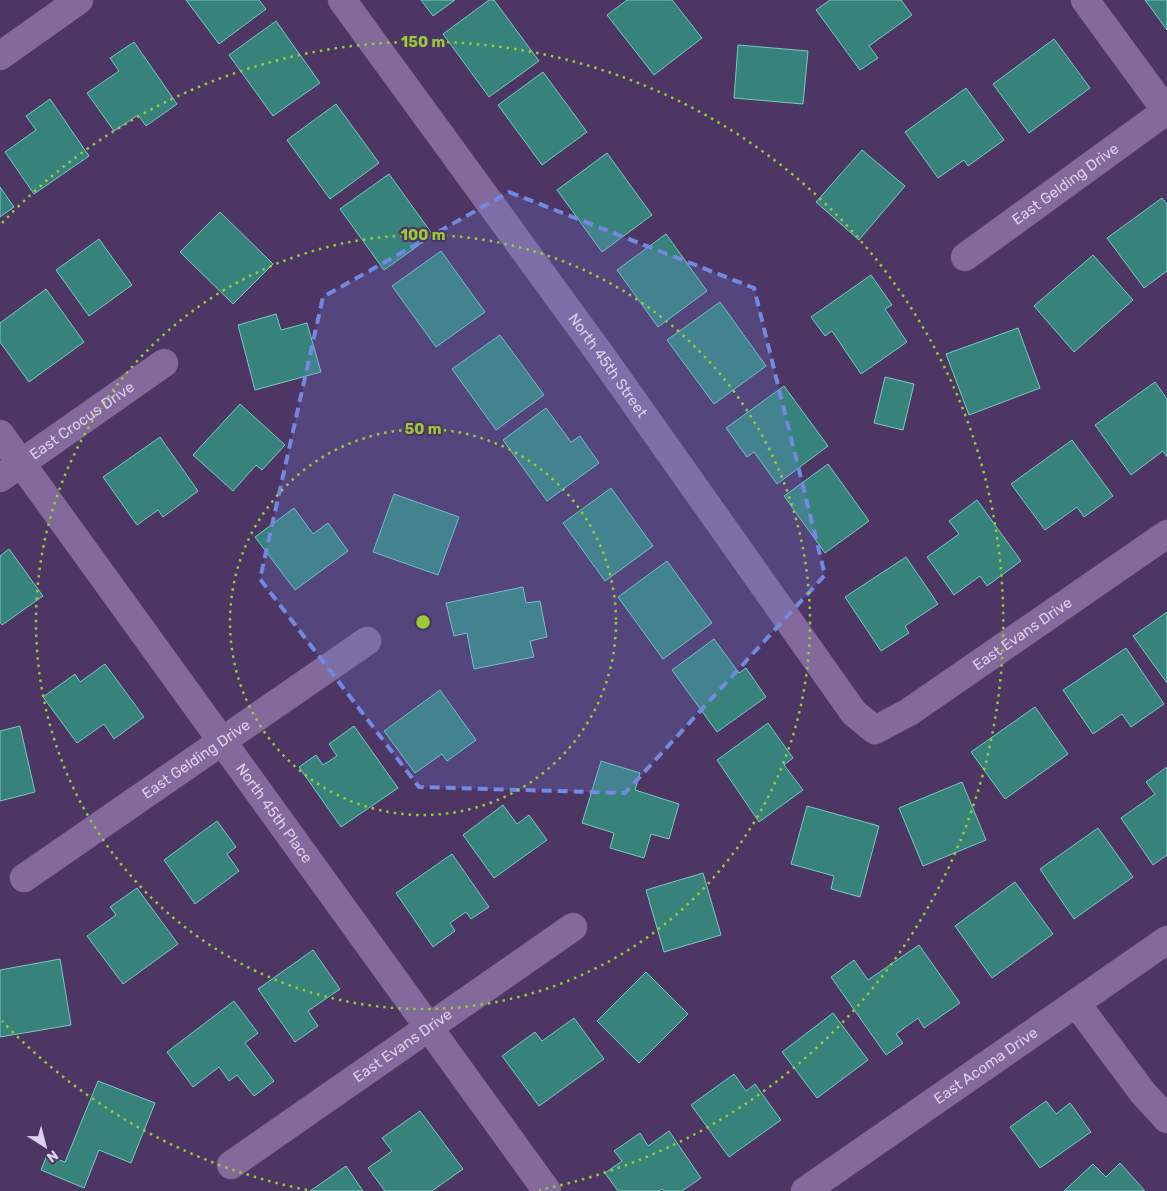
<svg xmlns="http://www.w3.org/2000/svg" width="1167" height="1191" viewBox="0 0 1167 1191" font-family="Rubik,sans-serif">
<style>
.building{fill:#37827b;stroke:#77cac1}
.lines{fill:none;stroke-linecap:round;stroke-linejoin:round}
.street-casing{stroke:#665179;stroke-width:29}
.secondary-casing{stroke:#665179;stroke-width:29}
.street{stroke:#83699c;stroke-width:28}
.secondary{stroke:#83699c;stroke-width:28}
.marked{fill:#7388e1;fill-opacity:0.2;stroke:#7388e1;stroke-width:4;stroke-dasharray:10 6;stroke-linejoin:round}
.ring{fill:none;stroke:#99cb36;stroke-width:2.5;stroke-dasharray:2.5 5}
.labels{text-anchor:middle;stroke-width:4.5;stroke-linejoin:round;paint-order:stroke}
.street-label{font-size:15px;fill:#ddd0ec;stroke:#4d3564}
.centre{fill:#99cb36;stroke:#4d3564;stroke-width:2.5}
.ring-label{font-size:15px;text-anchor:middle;font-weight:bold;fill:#99cb36;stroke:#4d3564;stroke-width:4.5;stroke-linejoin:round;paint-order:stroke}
</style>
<rect width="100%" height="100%" fill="#4d3564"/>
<path class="building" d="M 186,0 L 259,0 L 266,9 L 219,44 Z
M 421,0 L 455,0 L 433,16 Z
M 489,0 L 494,0 L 539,61 L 489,97 L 443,34 Z
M 627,0 L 672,0 L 702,38 L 654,75 L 607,15 Z
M 830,0 L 901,0 L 912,15 L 869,46 L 878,58 L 860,70 L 816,10 Z
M 1145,0 L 1167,0 L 1167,30 Z
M 276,21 L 320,83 L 273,116 L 229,55 Z
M 1054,39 L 1090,88 L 1029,133 L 993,84 Z
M 134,42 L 177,104 L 146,126 L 138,115 L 114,131 L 87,93 L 119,71 L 110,58 Z
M 738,45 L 808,51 L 803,104 L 734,98 Z
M 543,72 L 587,132 L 542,165 L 498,105 Z
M 966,88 L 1004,140 L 968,166 L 964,160 L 938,178 L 905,132 Z
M 50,99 L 89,156 L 34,194 L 5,152 L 36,130 L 26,116 Z
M 336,104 L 379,163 L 330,199 L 287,140 Z
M 862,150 L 905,186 L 859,240 L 816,202 Z
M 607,153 L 652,215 L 602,252 L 557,190 Z
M 389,174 L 433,235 L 384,270 L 340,209 Z
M 0,187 L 14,207 L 0,217 Z
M 1162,198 L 1167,204 L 1167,271 L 1144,288 L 1107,238 Z
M 220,212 L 273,264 L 233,304 L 180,252 Z
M 666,234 L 707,291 L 658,327 L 617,270 Z
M 99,239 L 132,285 L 89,316 L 56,270 Z
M 441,251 L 485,312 L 436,347 L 392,286 Z
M 1093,255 L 1133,300 L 1074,352 L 1034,306 Z
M 871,275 L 892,305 L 885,309 L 907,342 L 861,374 L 832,331 L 825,336 L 811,317 Z
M 46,289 L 84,342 L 29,382 L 0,342 L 0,323 Z
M 720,302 L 766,366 L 714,404 L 667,340 Z
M 276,314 L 281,330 L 307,323 L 321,372 L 255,390 L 238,325 Z
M 1018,328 L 1040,388 L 969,415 L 946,354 Z
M 500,335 L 544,395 L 496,430 L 452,369 Z
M 885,377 L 914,384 L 903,430 L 874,423 Z
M 1155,382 L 1167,399 L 1167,457 L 1163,451 L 1131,475 L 1095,425 Z
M 784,386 L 828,446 L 777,484 L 754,452 L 747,457 L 726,428 Z
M 240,404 L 285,445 L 262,470 L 256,465 L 233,491 L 193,455 Z
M 546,408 L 571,442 L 580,436 L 599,463 L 547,501 L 503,440 Z
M 160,437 L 198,491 L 163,517 L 158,510 L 137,525 L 103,477 Z
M 1072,440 L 1113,496 L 1084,517 L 1077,507 L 1045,530 L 1011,484 Z
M 828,464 L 869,521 L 825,553 L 784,496 Z
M 611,488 L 653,546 L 605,581 L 563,523 Z
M 394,494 L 459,517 L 438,575 L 373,552 Z
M 977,500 L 1021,561 L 987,586 L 980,576 L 954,595 L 927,557 L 959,534 L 949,521 Z
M 294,508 L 313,534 L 328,523 L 348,551 L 295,590 L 255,537 Z
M 9,549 L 43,596 L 2,625 L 0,622 L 0,556 Z
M 906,557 L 938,604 L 905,626 L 909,633 L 881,651 L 845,597 Z
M 667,561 L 712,623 L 663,659 L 618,597 Z
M 523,587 L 526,603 L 540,601 L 547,637 L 530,641 L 534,657 L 474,669 L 467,633 L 454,636 L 446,603 Z
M 1167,612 L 1167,683 L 1133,636 Z
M 714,639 L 739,673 L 746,668 L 766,697 L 717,732 L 672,670 Z
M 1126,648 L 1164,704 L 1131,727 L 1122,714 L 1093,734 L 1063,690 Z
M 105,664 L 144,717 L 114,739 L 104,724 L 77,743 L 43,697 L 75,674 L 80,682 Z
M 440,690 L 476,740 L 447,761 L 442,754 L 415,773 L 384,731 Z
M 1035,707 L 1068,754 L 1005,799 L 971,752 Z
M 768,723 L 793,758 L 784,765 L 803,790 L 759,822 L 717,760 Z
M 20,726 L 35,792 L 0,801 L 0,731 Z
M 354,726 L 398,788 L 341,827 L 299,767 L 316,755 L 323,765 L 337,756 L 329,744 Z
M 601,761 L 640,773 L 635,790 L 679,804 L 669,839 L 651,834 L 644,858 L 610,848 L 614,833 L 582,823 Z
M 1167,767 L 1167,855 L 1153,865 L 1121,818 L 1155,794 L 1146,782 Z
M 962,782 L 986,840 L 923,866 L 899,808 Z
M 503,805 L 517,824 L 529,815 L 547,840 L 494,878 L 463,835 Z
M 807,806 L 879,826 L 860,897 L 831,889 L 834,876 L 791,864 Z
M 217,821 L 236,847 L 227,854 L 239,871 L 195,904 L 164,860 Z
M 1098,828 L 1133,877 L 1074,919 L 1040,869 Z
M 452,854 L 489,907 L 471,919 L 466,912 L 450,923 L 455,931 L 433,947 L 396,893 Z
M 703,873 L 721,935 L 664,952 L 646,890 Z
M 1015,882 L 1053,934 L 992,978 L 955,926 Z
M 137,888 L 178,944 L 123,984 L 87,936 L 116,915 L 110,907 Z
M 919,945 L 960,1003 L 924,1028 L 918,1018 L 896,1034 L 903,1043 L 886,1055 L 831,977 L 854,960 L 868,980 Z
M 313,950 L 340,989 L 308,1011 L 318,1026 L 295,1042 L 258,989 Z
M 60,959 L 71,1025 L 0,1037 L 0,970 Z
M 646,972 L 688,1014 L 639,1063 L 597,1021 Z
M 234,1001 L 258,1033 L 245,1043 L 274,1081 L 254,1096 L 237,1075 L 229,1081 L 219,1067 L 193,1087 L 167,1052 Z
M 833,1013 L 868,1060 L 817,1098 L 782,1052 Z
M 574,1018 L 604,1059 L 539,1106 L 502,1056 L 535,1032 L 542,1041 Z
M 734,1074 L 746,1091 L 755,1084 L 781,1120 L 729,1157 L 691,1105 Z
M 98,1081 L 155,1103 L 131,1163 L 99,1150 L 84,1188 L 41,1170 L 47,1155 L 65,1162 Z
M 1046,1101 L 1056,1114 L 1070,1103 L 1091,1132 L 1040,1168 L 1010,1127 Z
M 420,1111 L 463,1169 L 432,1191 L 385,1191 L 368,1168 L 392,1151 L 382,1138 Z
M 669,1131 L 701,1178 L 682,1191 L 664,1191 L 662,1189 L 659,1191 L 618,1191 L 605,1173 L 622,1161 L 614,1151 L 640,1133 L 648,1146 Z
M 1120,1163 L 1145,1191 L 1064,1191 L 1093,1164 L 1106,1177 Z
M 346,1166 L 363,1191 L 310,1191 Z"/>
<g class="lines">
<defs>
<g id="street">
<path id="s1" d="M 342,0 L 603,358 L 854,713 L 875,730 L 909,712 L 1167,534"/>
<path d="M 0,56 L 79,0"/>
<path id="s2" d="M 965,257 L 1166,111"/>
<path id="s3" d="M 0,434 L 547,1191"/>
<path id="s4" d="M 0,478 L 164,363"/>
<path id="s5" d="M 24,878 L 367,641"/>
<path d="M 1076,1003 L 1143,1093 L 1167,1119"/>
<path id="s6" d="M 231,1165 L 573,927"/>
</g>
<g id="secondary">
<path d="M 1085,0 L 1167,112"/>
<path id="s7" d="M 805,1191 L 1167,940"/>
</g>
</defs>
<use href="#street" class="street-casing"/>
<use href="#secondary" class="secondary-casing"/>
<use href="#street" class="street"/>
<use href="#secondary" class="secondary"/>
</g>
<path class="marked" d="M 509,192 L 754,288 L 825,575 L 625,793 L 419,787 L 260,579 L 323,297 Z"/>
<g class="ring">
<circle cx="423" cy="622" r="193"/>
<circle cx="423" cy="622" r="387"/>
<path d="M307 1190A580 580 0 0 1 2 1021M2 223A580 580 0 1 1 539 1190"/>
</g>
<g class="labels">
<g class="street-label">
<text dy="5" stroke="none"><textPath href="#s2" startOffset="124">East Gelding Drive</textPath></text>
<text dy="5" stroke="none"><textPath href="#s1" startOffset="452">North 45th Street</textPath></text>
<text dy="5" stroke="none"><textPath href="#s4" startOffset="100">East Crocus Drive</textPath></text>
<text dy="5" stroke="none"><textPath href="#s1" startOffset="1081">East Evans Drive</textPath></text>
<text dy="5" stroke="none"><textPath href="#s5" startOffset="209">East Gelding Drive</textPath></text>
<text dy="5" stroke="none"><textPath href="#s3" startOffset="468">North 45th Place</textPath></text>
<text dy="5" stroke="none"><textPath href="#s6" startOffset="209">East Evans Drive</textPath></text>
<text dy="5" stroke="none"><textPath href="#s7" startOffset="220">East Acoma Drive</textPath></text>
</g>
</g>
<circle cx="423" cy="622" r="8" class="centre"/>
<g class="ring-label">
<text x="423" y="47">150 m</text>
<text x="423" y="240">100 m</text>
<text x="423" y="434">50 m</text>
</g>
<g transform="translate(45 1146) rotate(144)" stroke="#4d3564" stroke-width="4" paint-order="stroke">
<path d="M0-4L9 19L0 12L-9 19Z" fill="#ddd0ec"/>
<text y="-8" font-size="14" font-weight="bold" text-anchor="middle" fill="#ddd0ec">N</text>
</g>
</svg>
